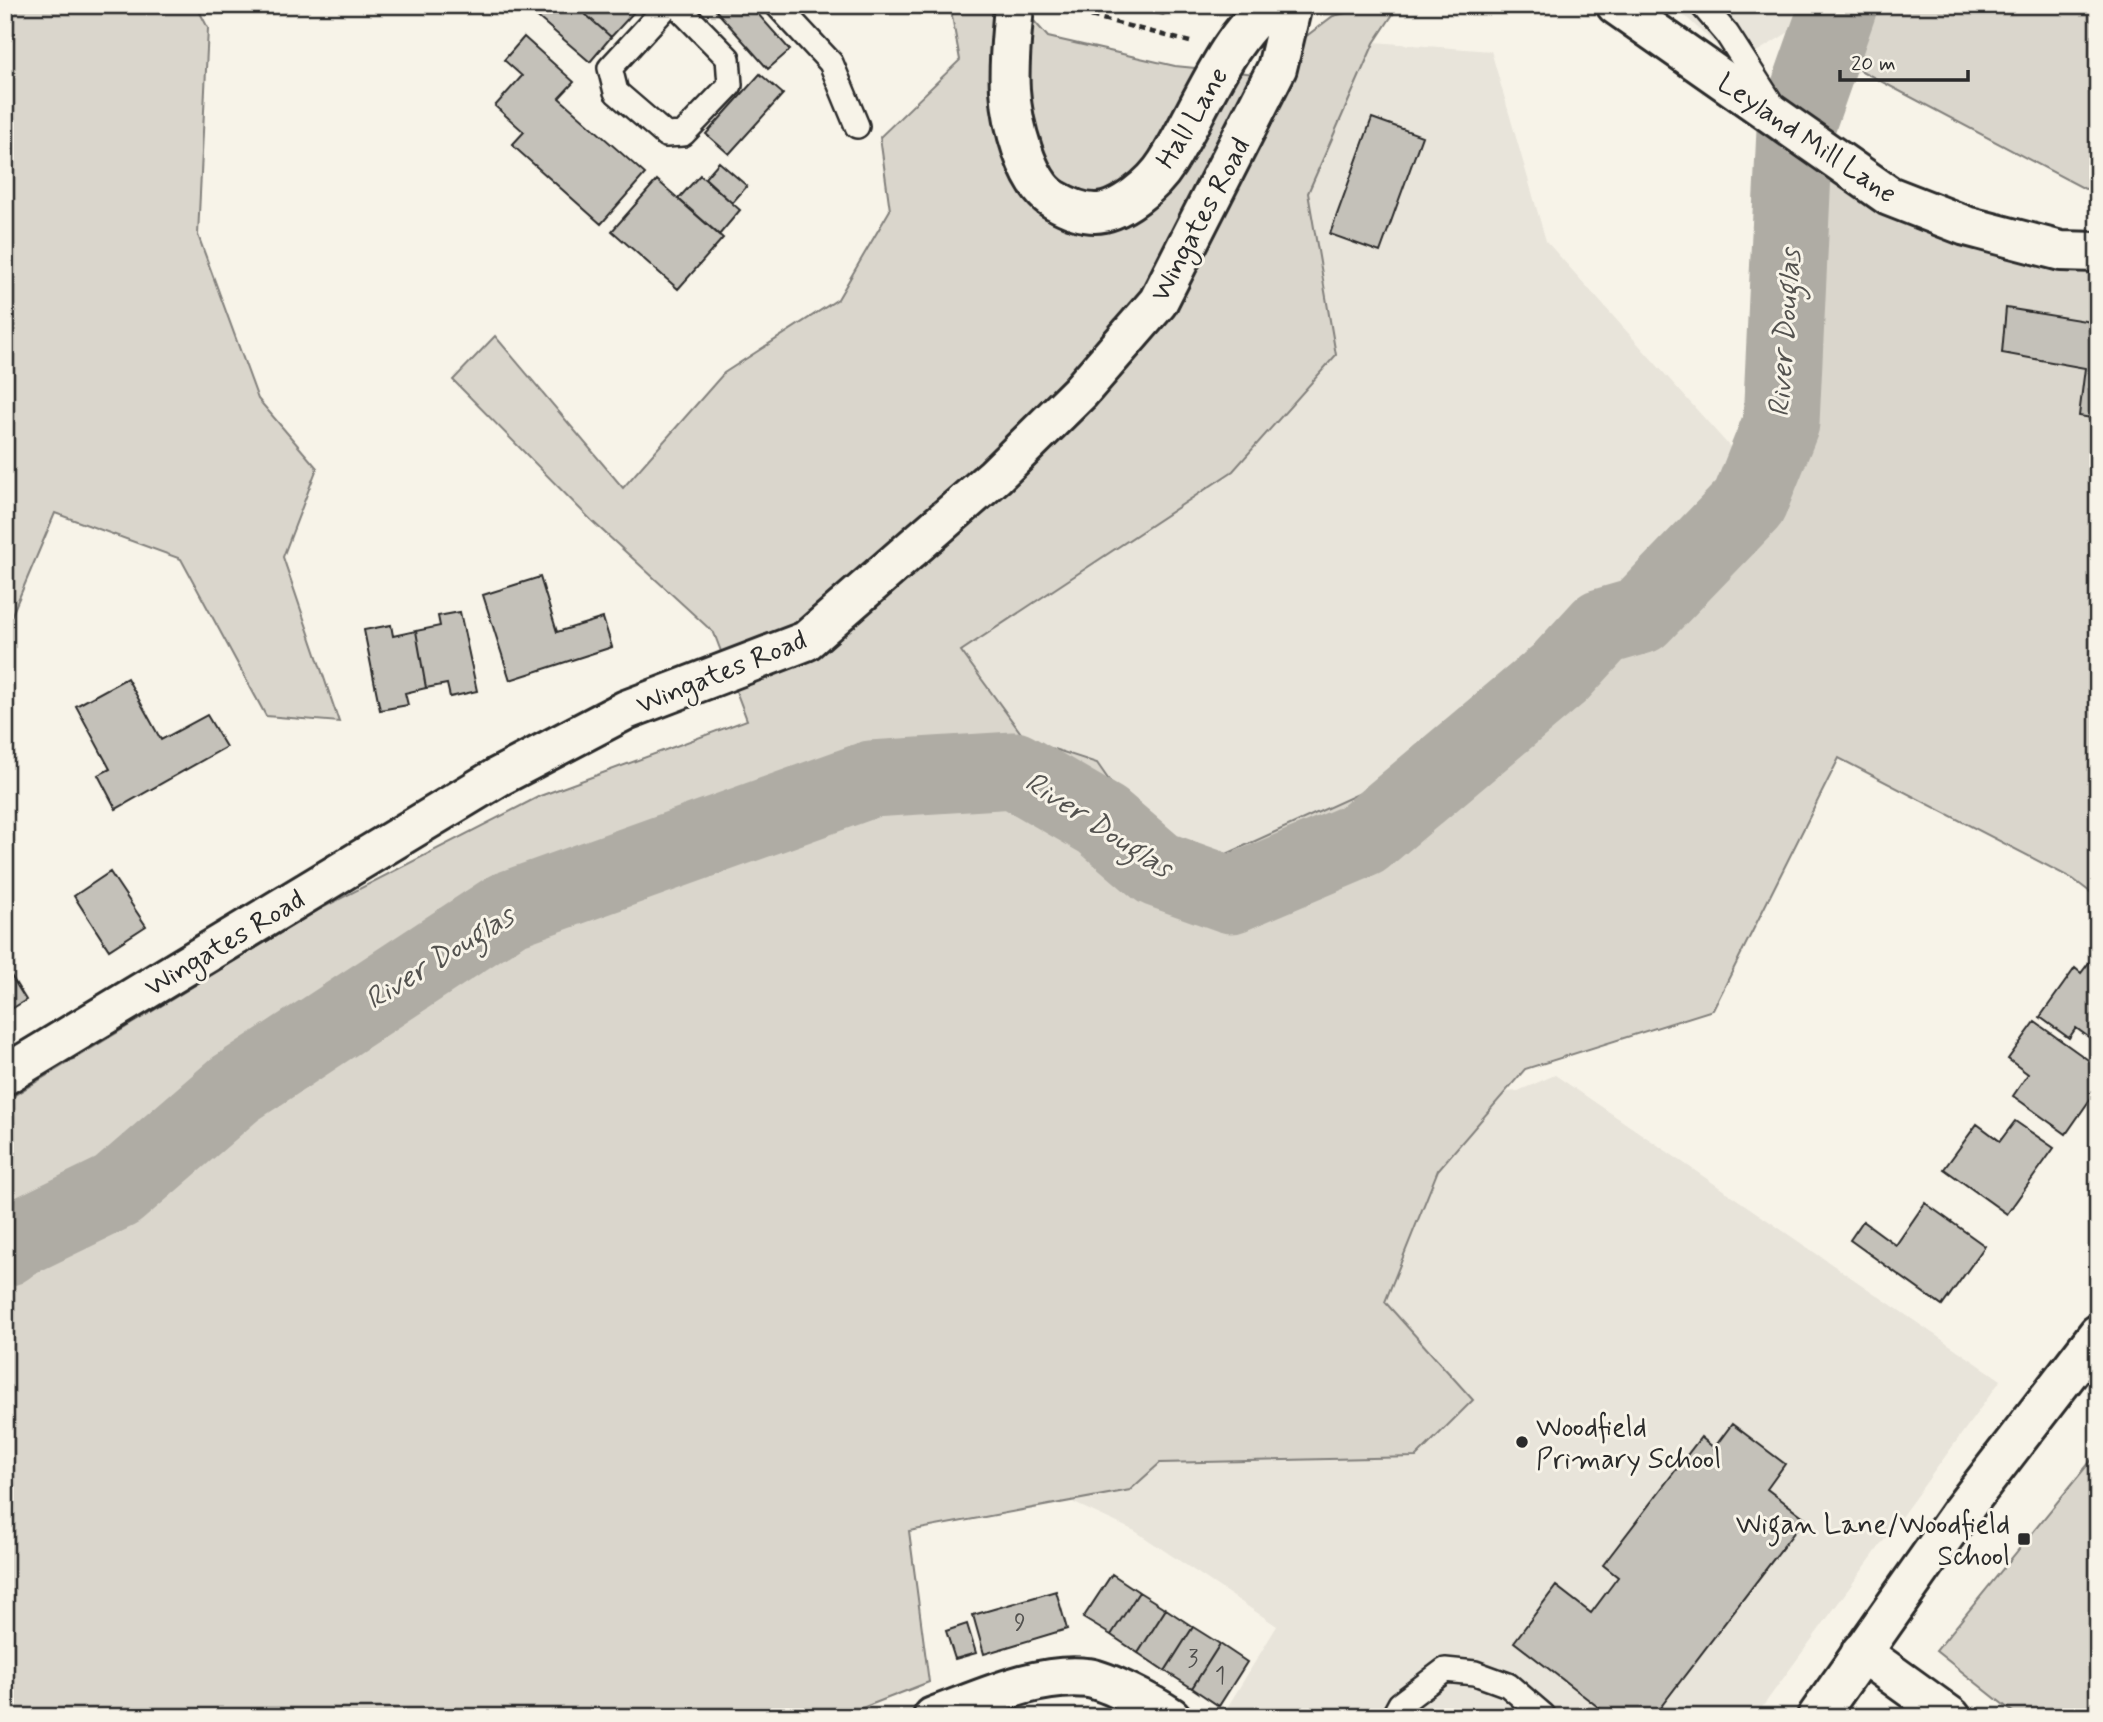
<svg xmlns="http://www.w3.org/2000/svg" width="2103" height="1722" viewBox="0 0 2103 1722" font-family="Mynerve,sans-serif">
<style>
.built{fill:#e8e4da}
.green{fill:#dad6cc;stroke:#82807c;stroke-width:2}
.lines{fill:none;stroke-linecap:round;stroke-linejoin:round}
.river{stroke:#afaca4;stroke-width:77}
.building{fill:#c4c1b9;stroke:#2b2b2b;stroke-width:2}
.lane-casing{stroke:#2b2b2b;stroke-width:28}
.street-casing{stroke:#2b2b2b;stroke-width:44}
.highway-casing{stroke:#2b2b2b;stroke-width:44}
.path{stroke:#2b2b2b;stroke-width:4.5;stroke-dasharray:7 5;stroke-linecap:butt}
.lane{stroke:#f7f3e8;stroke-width:23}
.street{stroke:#f7f3e8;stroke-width:38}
.highway{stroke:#f7f3e8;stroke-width:38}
.poi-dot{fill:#2b2b2b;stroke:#f7f3e8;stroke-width:2.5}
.labels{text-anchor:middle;stroke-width:6;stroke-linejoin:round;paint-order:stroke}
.number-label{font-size:24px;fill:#51504e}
.street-label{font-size:28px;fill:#2b2b2b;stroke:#f7f3e8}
.poi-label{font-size:28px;fill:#2b2b2b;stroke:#f7f3e8;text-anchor:start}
.water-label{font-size:30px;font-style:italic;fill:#53524f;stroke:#f7f3e8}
</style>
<rect width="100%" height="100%" fill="#f7f3e8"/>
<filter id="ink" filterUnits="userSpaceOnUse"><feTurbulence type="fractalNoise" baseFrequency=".0143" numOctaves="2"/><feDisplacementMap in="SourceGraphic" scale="14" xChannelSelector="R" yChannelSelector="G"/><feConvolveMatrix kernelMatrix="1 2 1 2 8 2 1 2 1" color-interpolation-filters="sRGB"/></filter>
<g filter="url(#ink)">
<path class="built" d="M 1667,5 L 1795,5 L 1794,29 L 1737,64 L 1686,17 Z
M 1374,42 L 1491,51 L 1546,241 L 1739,457 L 1719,493 L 1470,743 L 1176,878 L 1097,763 L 1026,740 L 960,651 L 1233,471 L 1335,355 L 1308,193 Z
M 1555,1075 L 2001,1380 L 1755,1717 L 1235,1717 L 1225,1711 L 1277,1626 L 1135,1531 L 1074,1503 L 1127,1276 L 1425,1098 L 1518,1091 Z"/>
<path class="green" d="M 5,5 L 196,5 L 208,28 L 198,235 L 258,399 L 317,468 L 283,557 L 339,722 L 266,716 L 181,559 L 55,513 L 5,631 Z
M 950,5 L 1020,5 L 1048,37 L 1175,66 L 1256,74 L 1333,16 L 1379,5 L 1399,5 L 1374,43 L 1308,193 L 1336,355 L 1233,471 L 961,651 L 1026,740 L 1097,763 L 1176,877 L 1470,743 L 1719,493 L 1739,457 L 1826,167 L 2098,266 L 2098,898 L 2073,879 L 1839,758 L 1713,1010 L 1525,1069 L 1438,1170 L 1385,1302 L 1473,1400 L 1416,1457 L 1160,1463 L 1130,1490 L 909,1531 L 929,1682 L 839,1717 L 5,1717 L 5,1101 L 320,909 L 540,796 L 747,720 L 714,633 L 592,521 L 453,380 L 495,336 L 623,488 L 724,373 L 838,299 L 890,210 L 880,137 L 960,60 Z
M 1121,5 L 1180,5 L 1163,15 Z
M 1800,5 L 1887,5 L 1900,9 L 1900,5 L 2098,5 L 2098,187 L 2085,189 L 1803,40 Z
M 2098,1452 L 2098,1700 L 2084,1717 L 2019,1717 L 1936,1651 Z"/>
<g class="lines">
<path class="river" d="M 5,1248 L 14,1241 L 117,1191 L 235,1089 L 507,910 L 871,779 L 1014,770 L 1102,821 L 1158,869 L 1231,895 L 1363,839 L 1559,674 L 1602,627 L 1640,616 L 1749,503 L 1781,423 L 1795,130 L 1839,5"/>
</g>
<path class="building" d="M 542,5 L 575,5 L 611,37 L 590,62 L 534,14 Z
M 575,5 L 627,5 L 634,12 L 611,37 Z
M 711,5 L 750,5 L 790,50 L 768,69 Z
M 524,37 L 574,82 L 559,98 L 645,174 L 601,224 L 512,145 L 524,132 L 495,106 L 522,76 L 504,60 Z
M 760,74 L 783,94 L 729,154 L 706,134 Z
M 1372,118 L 1422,136 L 1380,252 L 1330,234 Z
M 719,162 L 747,186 L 732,203 L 705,178 Z
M 700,175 L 740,210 L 719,235 L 678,199 Z
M 657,180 L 723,238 L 678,289 L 612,231 Z
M 2006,308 L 2098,323 L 2098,419 L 2079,416 L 2085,368 L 2002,353 Z
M 540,577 L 557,632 L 603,618 L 612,647 L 510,680 L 483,595 Z
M 460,612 L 477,691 L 450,697 L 447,684 L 426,688 L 416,631 L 440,626 L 438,616 Z
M 391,625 L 393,636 L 416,631 L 426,688 L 405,693 L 408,705 L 380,710 L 364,630 Z
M 127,678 L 161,740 L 207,715 L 226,747 L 116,809 L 98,775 L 110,769 L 76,706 Z
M 110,872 L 146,926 L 109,950 L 74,896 Z
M 2094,956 L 2098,959 L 2098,1044 L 2076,1028 L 2069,1038 L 2040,1017 L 2075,968 L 2081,973 Z
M 5,966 L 26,1000 L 5,1013 Z
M 2035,1022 L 2098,1067 L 2098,1088 L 2066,1134 L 2013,1096 L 2028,1074 L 2008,1059 Z
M 2015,1121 L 2054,1148 L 2007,1214 L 1944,1169 L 1977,1124 L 2000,1141 Z
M 1925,1203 L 1985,1246 L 1942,1306 L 1850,1240 L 1863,1221 L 1896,1245 Z
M 1732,1424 L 1785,1464 L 1767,1489 L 1805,1518 L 1653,1717 L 1611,1717 L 1514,1642 L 1556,1586 L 1591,1613 L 1618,1577 L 1603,1565 L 1701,1437 L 1714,1448 Z
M 1112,1574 L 1139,1592 L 1111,1635 L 1083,1618 Z
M 1056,1591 L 1067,1629 L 984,1654 L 973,1615 Z
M 1139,1592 L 1166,1609 L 1138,1653 L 1111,1635 Z
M 1166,1609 L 1193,1627 L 1165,1671 L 1138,1653 Z
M 967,1624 L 976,1653 L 955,1659 L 946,1631 Z
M 1193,1627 L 1220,1644 L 1192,1688 L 1165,1671 Z
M 1220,1644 L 1247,1662 L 1219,1706 L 1192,1688 Z"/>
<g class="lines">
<defs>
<path id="lane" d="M 668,5 L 610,68 L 616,92 L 666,135 L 683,134 L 730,85 L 728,58 L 676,5
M 777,5 L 831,63 L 857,126
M 1702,5 L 1727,34 L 1772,104
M 1393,1717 L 1400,1704 L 1445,1670 L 1475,1673 L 1508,1685 L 1543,1715"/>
<path id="street" d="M 1014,5 C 1012,33 1008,63 1010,90 C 1012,121 1026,184 1055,200 C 1067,207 1081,213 1095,213 C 1120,213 1154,184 1167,163 C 1196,119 1227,33 1272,5
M 1616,5 L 1889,196 L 1966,226 L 2061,251 L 2098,252
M 5,1075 L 498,777 L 626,710 L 806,641 L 995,476 L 1080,392 L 1158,302 L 1277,68 L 1292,5
M 1861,1652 L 1951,1717
M 933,1717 C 980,1700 1037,1672 1088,1678 C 1108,1681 1153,1705 1171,1717"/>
<path id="highway" d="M 1817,1717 L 1961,1512 L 2098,1334"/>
</defs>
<use href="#lane" class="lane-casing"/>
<use href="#street" class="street-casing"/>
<use href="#highway" class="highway-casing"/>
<path class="path" d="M 1056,7 L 1190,42"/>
<use href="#lane" class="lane"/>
<use href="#street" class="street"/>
<use href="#highway" class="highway"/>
</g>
</g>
<g class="poi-dot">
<circle cx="1522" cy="1442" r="7"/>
<rect x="2017" y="1532" width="14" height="14" rx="3.5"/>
</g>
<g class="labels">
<g class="number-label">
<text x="1020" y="1630">9</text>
<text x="1193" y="1666">3</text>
<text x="1220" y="1683">1</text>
</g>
<g class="street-label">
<text transform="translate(1191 117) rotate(-59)" y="10">Hall Lane</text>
<text transform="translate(1808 137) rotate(34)" y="10">Leyland Mill Lane</text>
<text transform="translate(1199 219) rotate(-62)" y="10">Wingates Road</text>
<text transform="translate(721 671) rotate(-22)" y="10">Wingates Road</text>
<text transform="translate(224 942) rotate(-31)" y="10">Wingates Road</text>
</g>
<g class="poi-label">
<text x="1536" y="1436">Woodfield<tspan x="1536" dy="32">Primary School</tspan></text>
<text x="2010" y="1533" text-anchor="end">Wigan Lane/Woodfield<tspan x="2010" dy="32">School</tspan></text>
</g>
<g class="water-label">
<text transform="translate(1784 333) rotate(-86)" y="10">River Douglas</text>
<text transform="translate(1099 824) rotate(33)" y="10">River Douglas</text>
<text transform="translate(439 957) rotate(-32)" y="10">River Douglas</text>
</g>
</g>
<rect width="2103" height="1722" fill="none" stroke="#f7f3e8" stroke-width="28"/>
<rect x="14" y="14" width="2075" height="1694" fill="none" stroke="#2b2b2b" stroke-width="2.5" filter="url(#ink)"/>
<path d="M1840 70v10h128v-10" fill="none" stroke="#2b2b2b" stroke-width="3.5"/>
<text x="1851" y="70" font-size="21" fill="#2b2b2b" stroke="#f7f3e8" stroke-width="5" paint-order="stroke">20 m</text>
</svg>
